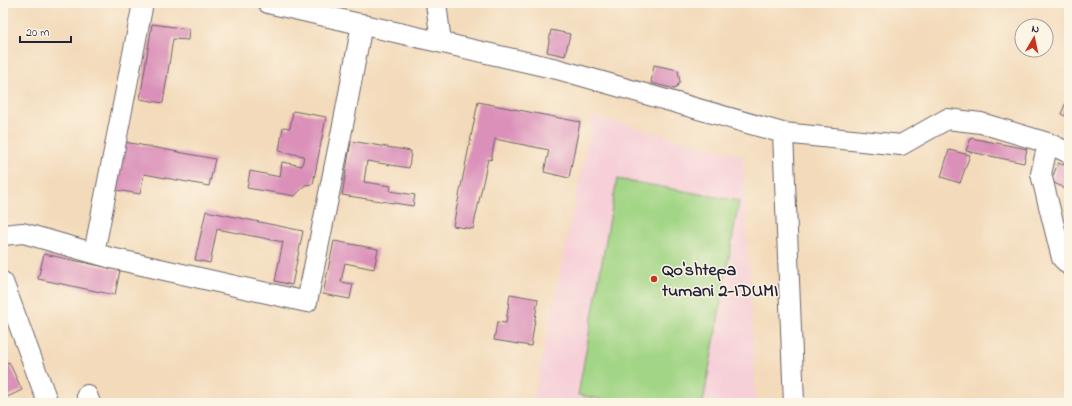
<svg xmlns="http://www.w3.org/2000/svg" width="1072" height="406" viewBox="0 0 1072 406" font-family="'Indie Flower',sans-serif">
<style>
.built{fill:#f6cfd8}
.green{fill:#a2d585;stroke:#627c60}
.building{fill:#db90b9}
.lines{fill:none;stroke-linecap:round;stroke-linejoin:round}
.street-casing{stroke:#6b6267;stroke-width:22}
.street{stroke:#fff;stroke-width:20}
.poi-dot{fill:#c8321e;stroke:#fcf5e5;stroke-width:1.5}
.labels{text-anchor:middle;stroke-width:3;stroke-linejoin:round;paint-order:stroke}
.poi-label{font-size:18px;font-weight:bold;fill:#22223b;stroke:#fcf5e5;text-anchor:start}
</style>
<rect width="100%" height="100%" fill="#fcf5e5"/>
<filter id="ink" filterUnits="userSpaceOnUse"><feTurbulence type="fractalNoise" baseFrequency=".025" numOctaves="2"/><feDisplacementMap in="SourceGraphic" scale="8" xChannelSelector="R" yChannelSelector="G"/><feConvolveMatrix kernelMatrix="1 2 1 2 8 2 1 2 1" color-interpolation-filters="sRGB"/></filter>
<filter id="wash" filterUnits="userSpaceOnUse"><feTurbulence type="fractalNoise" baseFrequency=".012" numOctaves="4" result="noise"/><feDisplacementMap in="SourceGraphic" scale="16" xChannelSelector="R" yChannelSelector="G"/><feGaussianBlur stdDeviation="0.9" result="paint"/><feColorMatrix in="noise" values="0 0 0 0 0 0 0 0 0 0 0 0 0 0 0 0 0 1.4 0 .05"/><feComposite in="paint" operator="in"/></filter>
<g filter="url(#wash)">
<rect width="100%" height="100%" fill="#f3daba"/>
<path class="built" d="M 593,116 L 743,156 L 756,403 L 533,403 Z"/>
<path class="green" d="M 617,179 L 739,201 L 703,403 L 620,403 L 578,395 Z"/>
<g id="blocks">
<path class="building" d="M 152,24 L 189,29 L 188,40 L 173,39 L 163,103 L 140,99 Z
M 551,30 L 570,34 L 565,56 L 547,52 Z
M 654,65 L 678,70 L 680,82 L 675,89 L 651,83 Z
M 1069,95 L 1069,118 L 1061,114 Z
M 478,102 L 580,122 L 569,178 L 544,172 L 549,150 L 495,139 L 491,160 L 488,159 L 473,229 L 453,226 Z
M 293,111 L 326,117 L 313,184 L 305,185 L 295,196 L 247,188 L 250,171 L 280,177 L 282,162 L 302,166 L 304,156 L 279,151 L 283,127 L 290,128 Z
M 971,138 L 1027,149 L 1024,163 L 966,151 Z
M 351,141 L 411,151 L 409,168 L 367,161 L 364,182 L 391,186 L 390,191 L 415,195 L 413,206 L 342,195 Z
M 125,142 L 215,159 L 209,186 L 144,174 L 140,194 L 116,190 Z
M 949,150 L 970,155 L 960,183 L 941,177 Z
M 1058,163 L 1069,167 L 1069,191 L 1051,181 Z
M 206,211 L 303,231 L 292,285 L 275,281 L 283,242 L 217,229 L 210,263 L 195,260 Z
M 334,241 L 378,249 L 374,269 L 345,263 L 341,282 L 353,284 L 350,299 L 323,294 Z
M 44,254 L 120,270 L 115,295 L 38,279 Z
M 510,294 L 538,299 L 531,346 L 494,340 L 497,322 L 506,323 Z
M 9,362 L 22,390 L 5,398 L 3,393 L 3,365 Z"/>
</g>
</g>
<g filter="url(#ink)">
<use href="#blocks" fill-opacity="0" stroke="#6b6267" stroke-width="1"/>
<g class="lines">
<defs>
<path id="street" d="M 268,3 L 557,69 L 783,133 L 794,403
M 436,3 L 441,42
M 783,133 L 901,145 L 947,119 L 981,123 L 1048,143 L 1069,153
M 1048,143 L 1041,174 L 1062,258 L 1069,265
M 3,235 L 23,233 L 111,258 L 307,302 L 345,115 L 362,24
M 94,253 L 143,3
M 3,282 L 48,403
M 87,395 L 90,403"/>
</defs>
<use href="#street" class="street-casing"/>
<use href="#street" class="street"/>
</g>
</g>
<circle class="poi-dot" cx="654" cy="279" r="4"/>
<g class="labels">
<g class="poi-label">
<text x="662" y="275">Qo'shtepa<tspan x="662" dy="21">tumani 2-IDUMI</tspan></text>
</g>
</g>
<rect width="1072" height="406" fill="none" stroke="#fcf5e5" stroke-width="16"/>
<g transform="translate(1034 38) rotate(9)"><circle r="19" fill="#fcf5e5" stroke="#a5a1a1"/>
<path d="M0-3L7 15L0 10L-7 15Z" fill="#c8321e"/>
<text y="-6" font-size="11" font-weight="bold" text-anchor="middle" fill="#22223b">N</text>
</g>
<path d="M20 36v6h51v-6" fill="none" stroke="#22223b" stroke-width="2"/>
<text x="26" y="36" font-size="12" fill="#22223b" stroke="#fcf5e5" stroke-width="3" paint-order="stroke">20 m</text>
</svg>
